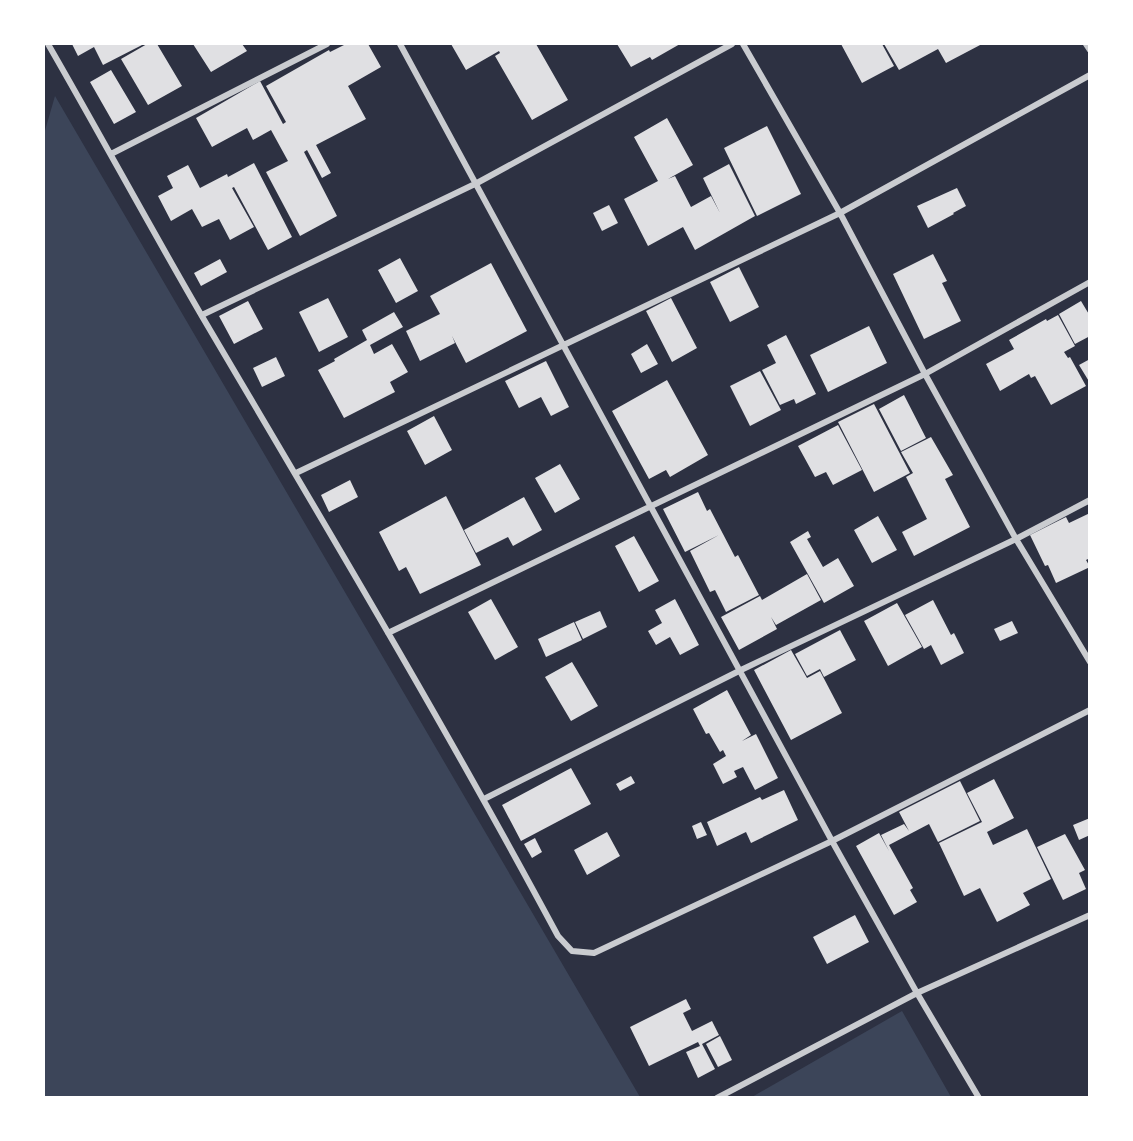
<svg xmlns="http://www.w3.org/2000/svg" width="1133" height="1141" viewBox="0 0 1133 1141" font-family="Lato,sans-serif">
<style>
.green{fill:#3c4559}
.building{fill:#e0e0e3}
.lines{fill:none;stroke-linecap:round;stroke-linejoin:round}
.minor{stroke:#caccd0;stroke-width:6}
</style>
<rect width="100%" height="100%" fill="#2d3142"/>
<path class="green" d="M 55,96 L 640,1097 L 44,1097 L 44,134 Z
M 902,1011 L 951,1097 L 752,1097 Z"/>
<path class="building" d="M 72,44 L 144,44 L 103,65 L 94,47 L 78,56 Z
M 147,44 L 157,44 L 182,86 L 148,105 L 121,59 Z
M 193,44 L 242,44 L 247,51 L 211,72 Z
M 346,44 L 368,44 L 381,67 L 348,86 L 366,119 L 316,145 L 331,173 L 322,178 L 307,150 L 304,152 L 337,216 L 300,236 L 266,172 L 288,161 L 271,130 L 253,140 L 247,128 L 212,147 L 196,118 L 260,81 L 283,124 L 286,122 L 266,86 L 329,50 L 330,52 Z
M 451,44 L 536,44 L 568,100 L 532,120 L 495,56 L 500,53 L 499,51 L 466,70 Z
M 617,44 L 680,44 L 652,60 L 650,57 L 631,67 Z
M 841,44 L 882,44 L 894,66 L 862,83 Z
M 884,44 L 982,44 L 946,63 L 938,49 L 899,70 Z
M 111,70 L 136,112 L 114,124 L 90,82 Z
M 667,118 L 693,165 L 668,179 L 675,176 L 691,207 L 711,196 L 720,213 L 703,178 L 729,164 L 755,216 L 695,250 L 683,227 L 648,246 L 624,199 L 658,181 L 634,137 Z
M 767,126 L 801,194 L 757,216 L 724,148 Z
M 254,163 L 292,237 L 268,250 L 234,187 L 232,188 L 254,227 L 230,240 L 219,219 L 202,227 L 192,209 L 171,221 L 158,196 L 173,188 L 167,176 L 188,165 L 200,188 L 227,174 L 228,177 Z
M 957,188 L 966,206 L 953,213 L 954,214 L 928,228 L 917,206 Z
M 609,205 L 618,223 L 602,231 L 593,213 Z
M 933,254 L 947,281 L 942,283 L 961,321 L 924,339 L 893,274 Z
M 400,258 L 418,291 L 396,303 L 378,270 Z
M 220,259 L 227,272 L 201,286 L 194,273 Z
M 491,263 L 527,331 L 466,363 L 452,336 L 455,343 L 420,361 L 406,331 L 440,314 L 430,296 Z
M 739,267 L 759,307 L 730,322 L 710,282 Z
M 328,298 L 348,337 L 319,352 L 299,312 Z
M 671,298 L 697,348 L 672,362 L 646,311 Z
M 248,301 L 263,329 L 234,344 L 219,316 Z
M 1081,301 L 1090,316 L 1090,336 L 1075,344 L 1059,314 Z
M 394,312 L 403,327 L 370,345 L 374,354 L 392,344 L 408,372 L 390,382 L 395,392 L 344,418 L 318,370 L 335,361 L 334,359 L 367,340 L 362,330 Z
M 1058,315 L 1075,346 L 1064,352 L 1068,358 L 1062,361 L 1070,357 L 1086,386 L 1051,405 L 1035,376 L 1031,378 L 1029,374 L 1000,391 L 986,364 L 1014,349 L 1009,340 L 1046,319 L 1047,321 Z
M 869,326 L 887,363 L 828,392 L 810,355 Z
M 786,335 L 816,394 L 796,404 L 794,399 L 780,405 L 762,370 L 776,363 L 767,345 Z
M 647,344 L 658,364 L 641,373 L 631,354 Z
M 276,357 L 285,376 L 262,387 L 253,368 Z
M 1090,359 L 1090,383 L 1079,365 Z
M 546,361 L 569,407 L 551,416 L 541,397 L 519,408 L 505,381 Z
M 760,371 L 781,410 L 750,426 L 730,386 Z
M 667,380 L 708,455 L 670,477 L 666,470 L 649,479 L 612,411 Z
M 904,395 L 926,438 L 901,451 L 879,409 Z
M 874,404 L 910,473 L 874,492 L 838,422 Z
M 434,416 L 452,450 L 425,465 L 407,431 Z
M 838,425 L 862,470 L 833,485 L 826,472 L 815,477 L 798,446 Z
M 931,437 L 953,475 L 945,479 L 970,527 L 914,556 L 902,532 L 927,519 L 906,477 L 913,473 L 901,452 Z
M 560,464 L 580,499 L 555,513 L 535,478 Z
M 350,480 L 358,497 L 329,512 L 321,495 Z
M 698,492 L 707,511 L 710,509 L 735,557 L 738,555 L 759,595 L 726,612 L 715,590 L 710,592 L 690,551 L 719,535 L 685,552 L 663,509 Z
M 446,496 L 481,565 L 420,594 L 406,567 L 399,571 L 379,532 Z
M 524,497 L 542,530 L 513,546 L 508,537 L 476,553 L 464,530 Z
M 1090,513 L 1090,558 L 1086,560 L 1090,567 L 1056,583 L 1048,565 L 1045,566 L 1030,535 L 1066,517 L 1069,523 Z
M 878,516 L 897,550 L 872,563 L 854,530 Z
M 808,531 L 811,537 L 807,539 L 823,567 L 838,558 L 854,586 L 824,603 L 790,542 Z
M 634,536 L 659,581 L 639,592 L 615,546 Z
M 807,574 L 821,600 L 776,625 L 771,617 L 777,629 L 739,650 L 721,617 L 760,596 L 762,600 Z
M 491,599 L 518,647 L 495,660 L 468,612 Z
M 675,599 L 699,645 L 680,655 L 670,637 L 656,645 L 648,631 L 662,623 L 655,610 Z
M 933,600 L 951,635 L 954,633 L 964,653 L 941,665 L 931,645 L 924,649 L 905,615 Z
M 897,603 L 922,647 L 888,666 L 864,621 Z
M 600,611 L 607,627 L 583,639 L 575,622 Z
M 1012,621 L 1018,633 L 1000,641 L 994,629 Z
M 574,622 L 582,640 L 546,657 L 538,639 Z
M 840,630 L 856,660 L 824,677 L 820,669 L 807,676 L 795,654 Z
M 791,650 L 807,678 L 820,671 L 842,713 L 791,740 L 754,670 Z
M 572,662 L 598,706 L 571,721 L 545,677 Z
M 727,690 L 751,735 L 742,741 L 756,734 L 778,778 L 755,790 L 743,767 L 734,771 L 737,777 L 723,784 L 713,764 L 726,756 L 723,750 L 720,752 L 709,733 L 706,734 L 693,709 Z
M 571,768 L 591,804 L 521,841 L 502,805 Z
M 631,776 L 635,783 L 620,791 L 616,784 Z
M 994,779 L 1014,818 L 987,832 L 993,845 L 1027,829 L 1051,879 L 1023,893 L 1030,905 L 997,922 L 980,888 L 964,896 L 939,843 L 982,822 L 967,793 Z
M 960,781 L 980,821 L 938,842 L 929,824 L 889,845 L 913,888 L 910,890 L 917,902 L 894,915 L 856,846 L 879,833 L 889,851 L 881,835 L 904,824 L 909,831 L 899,812 Z
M 784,790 L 798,820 L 751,843 L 746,832 L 717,846 L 707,822 L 760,797 L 762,800 Z
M 1090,818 L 1090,835 L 1079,840 L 1073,825 Z
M 701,822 L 707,835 L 697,839 L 692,826 Z
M 607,832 L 620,856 L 587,875 L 574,850 Z
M 1065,834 L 1085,870 L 1079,873 L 1086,889 L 1063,900 L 1037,847 Z
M 535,838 L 542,852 L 532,858 L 524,844 Z
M 855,915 L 869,942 L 827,964 L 813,937 Z
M 686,999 L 691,1009 L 683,1013 L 692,1031 L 712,1021 L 719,1035 L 702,1044 L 715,1069 L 698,1078 L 686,1052 L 700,1046 L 698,1042 L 649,1066 L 630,1027 Z
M 720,1036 L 732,1060 L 718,1067 L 706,1044 Z"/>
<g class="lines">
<path class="minor" d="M 48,44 C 100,134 150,227 203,318 C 324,523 446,727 558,936 L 572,951 L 594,953 L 832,841 L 1090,710
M 400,44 L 832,841 L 917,993 L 979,1098
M 743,44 L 840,213 L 925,374 L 1016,539 L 1090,662
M 1086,44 L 1090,50
M 111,154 L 327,44
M 202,315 L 477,183 L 732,44
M 296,473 L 840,213 L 1090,75
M 388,633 L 925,374 L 1090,282
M 484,799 L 741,670 L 1016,539 L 1090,500
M 717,1098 L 917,993 L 1090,915"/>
</g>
<rect width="1133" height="1141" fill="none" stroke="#ffffff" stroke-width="90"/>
</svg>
